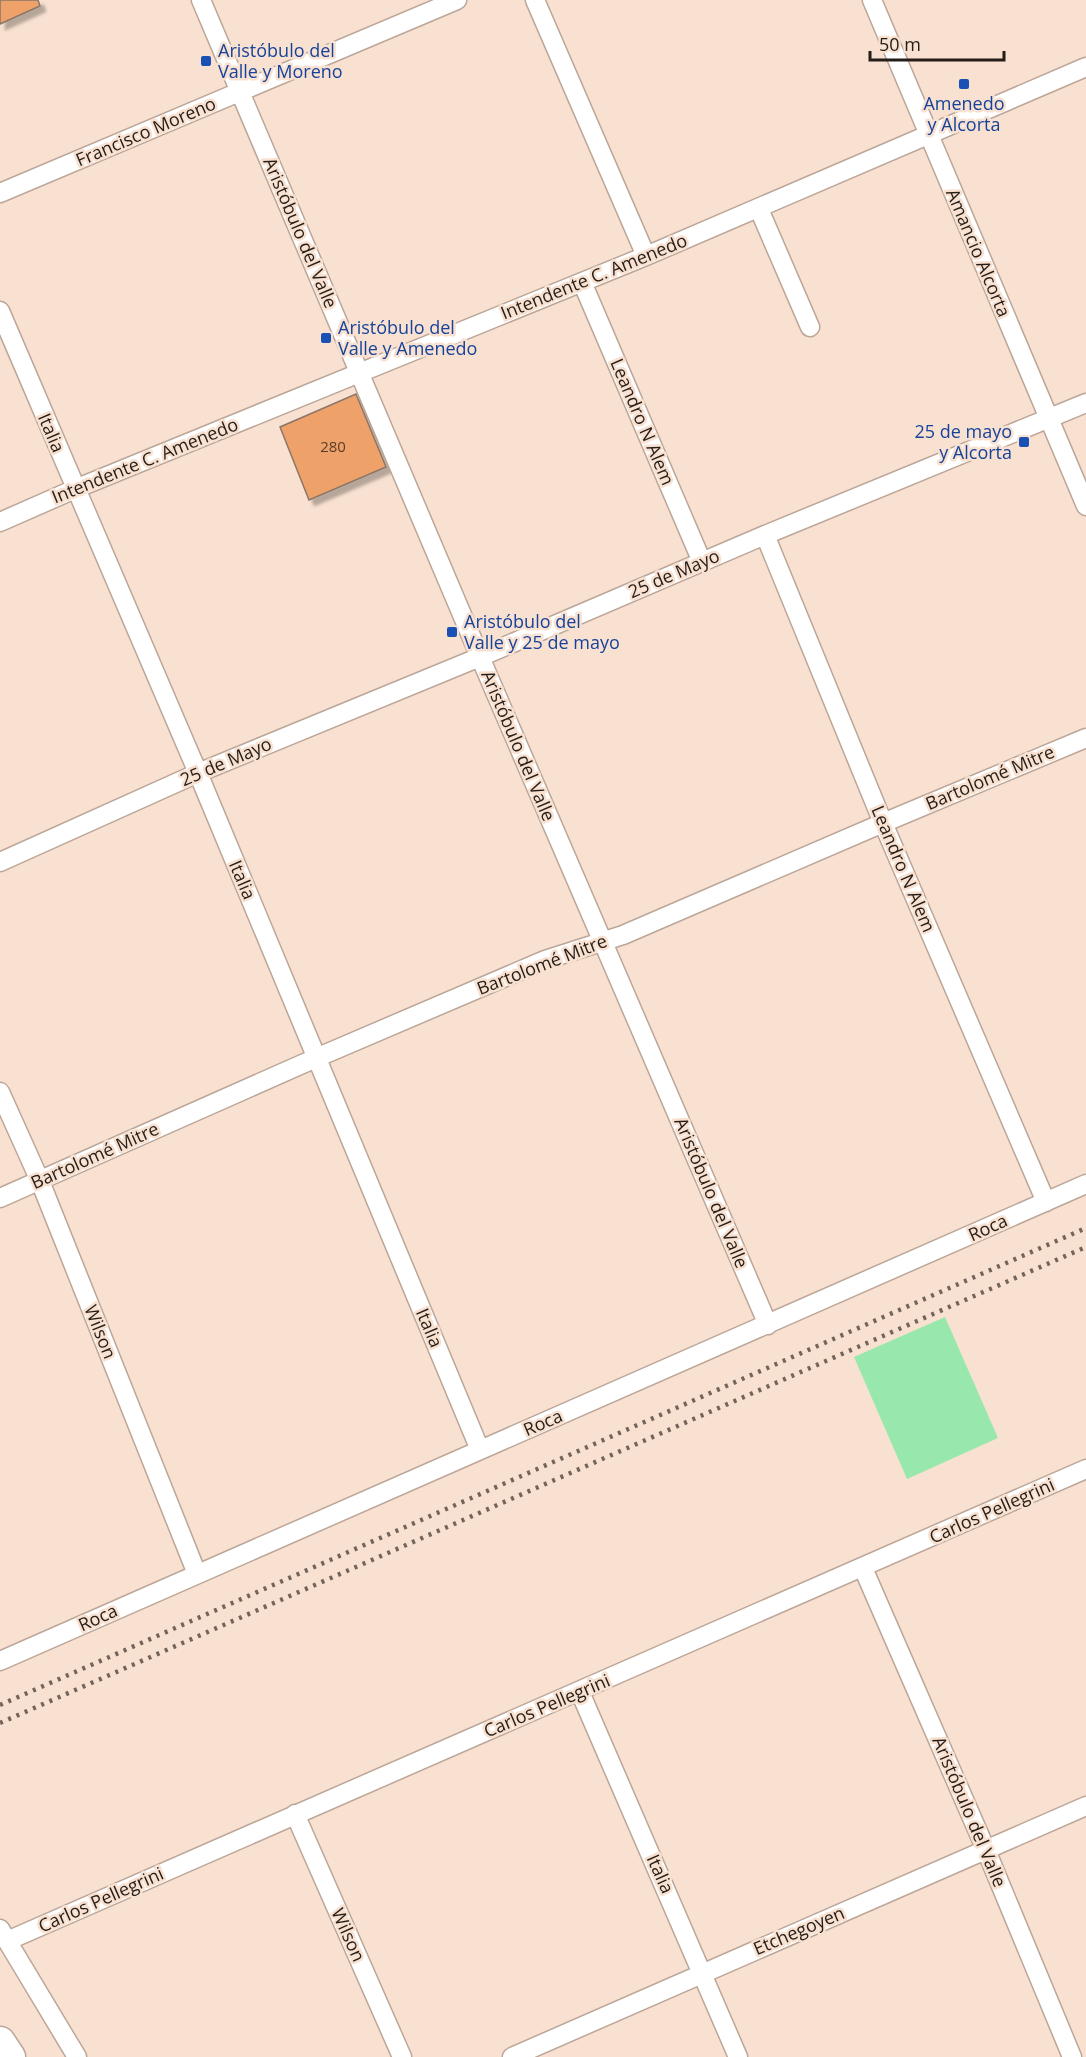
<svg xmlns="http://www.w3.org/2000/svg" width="1086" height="2057" viewBox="0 0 1086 2057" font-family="'Open Sans',sans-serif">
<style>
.green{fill:#98e8ad}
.building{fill:#eea168;stroke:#8b7668;stroke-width:1.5;filter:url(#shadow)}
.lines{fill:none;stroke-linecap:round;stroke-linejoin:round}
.minor-casing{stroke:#bca698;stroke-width:21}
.primary-casing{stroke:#bca698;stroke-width:33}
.minor{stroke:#fff;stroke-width:18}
.primary{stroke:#fff;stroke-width:30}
.rail{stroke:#72645b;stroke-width:4.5;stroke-dasharray:3 6;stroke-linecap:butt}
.transit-dot{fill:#1a4fb4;stroke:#f8e1d1;stroke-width:2}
.labels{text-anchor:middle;stroke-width:5;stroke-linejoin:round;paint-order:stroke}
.number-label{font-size:15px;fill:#573e2b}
.transit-label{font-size:18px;fill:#164399;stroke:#f8e1d1;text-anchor:start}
.street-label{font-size:18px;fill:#251d17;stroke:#f8e1d1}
</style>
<defs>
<filter id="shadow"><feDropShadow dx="5.5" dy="5.5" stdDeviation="1.5" flood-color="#0004"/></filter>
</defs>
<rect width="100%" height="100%" fill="#f8e1d1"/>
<path class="green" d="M 945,1317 L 998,1438 L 907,1479 L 854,1357 Z"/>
<path class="building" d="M 0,0 L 38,0 L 40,6 L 0,24 Z
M 356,394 L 386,467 L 309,500 L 280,427 Z"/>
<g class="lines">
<defs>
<path id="minor" d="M 201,0 L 480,657 L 768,1325
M 535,0 L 646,256
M 872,0 L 1086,506
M 0,193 L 457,0
M 759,209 L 810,327
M 582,282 L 702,562
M 0,311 L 198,773 L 480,1450
M 0,522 L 75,489 L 646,256 L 1086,67
M 765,535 L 883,823 L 1046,1202
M 0,862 L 198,773 L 480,657 L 765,535 L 1086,403
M 0,1092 L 40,1181 L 197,1574
M 0,1198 L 316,1058 L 545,960 L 623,935 L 883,823 L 1086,738
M 863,1568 L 986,1850 L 1072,2057
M 0,1661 L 1086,1184
M 580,1692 L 738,2057
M 295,1814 L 402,2057
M 0,1929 L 77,2057
M 7,1941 L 1086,1469
M 512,2057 L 1086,1806"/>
<path id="primary" d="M 0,2042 L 10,2057"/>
</defs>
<use href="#minor" class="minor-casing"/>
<use href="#primary" class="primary-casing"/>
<use href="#minor" class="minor"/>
<use href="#primary" class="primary"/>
<path class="rail" d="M 0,1705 L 1086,1228
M 0,1723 L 1086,1247"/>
</g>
<g class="transit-dot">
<rect x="200" y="55" width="12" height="12" rx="3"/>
<rect x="958" y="78" width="12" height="12" rx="3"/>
<rect x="320" y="332" width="12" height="12" rx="3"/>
<rect x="1018" y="436" width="12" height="12" rx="3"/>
<rect x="446" y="626" width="12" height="12" rx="3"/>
</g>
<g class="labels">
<g class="number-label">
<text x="333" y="452">280</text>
</g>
<g class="transit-label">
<text x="218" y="57">Aristóbulo del<tspan x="218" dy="21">Valle y Moreno</tspan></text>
<text x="964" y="110" text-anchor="middle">Amenedo<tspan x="964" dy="21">y Alcorta</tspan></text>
<text x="338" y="334">Aristóbulo del<tspan x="338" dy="21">Valle y Amenedo</tspan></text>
<text x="1012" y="438" text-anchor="end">25 de mayo<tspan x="1012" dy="21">y Alcorta</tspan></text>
<text x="464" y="628">Aristóbulo del<tspan x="464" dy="21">Valle y 25 de mayo</tspan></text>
</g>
<g class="street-label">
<text transform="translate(146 132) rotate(-23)" y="6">Francisco Moreno</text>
<text transform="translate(300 233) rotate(67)" y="6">Aristóbulo del Valle</text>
<text transform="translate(978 253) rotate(67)" y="6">Amancio Alcorta</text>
<text transform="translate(594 277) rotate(-22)" y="6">Intendente C. Amenedo</text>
<text transform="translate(642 422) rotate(67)" y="6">Leandro N Alem</text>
<text transform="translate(51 433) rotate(67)" y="6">Italia</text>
<text transform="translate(145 461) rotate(-22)" y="6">Intendente C. Amenedo</text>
<text transform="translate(674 574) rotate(-23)" y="6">25 de Mayo</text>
<text transform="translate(518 746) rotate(67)" y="6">Aristóbulo del Valle</text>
<text transform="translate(226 762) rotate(-23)" y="6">25 de Mayo</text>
<text transform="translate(990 778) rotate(-23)" y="6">Bartolomé Mitre</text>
<text transform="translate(903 869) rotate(67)" y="6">Leandro N Alem</text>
<text transform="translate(242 880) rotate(67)" y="6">Italia</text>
<text transform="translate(542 965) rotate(-21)" y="6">Bartolomé Mitre</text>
<text transform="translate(95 1156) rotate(-24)" y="6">Bartolomé Mitre</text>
<text transform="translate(711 1193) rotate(67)" y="6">Aristóbulo del Valle</text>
<text transform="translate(988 1228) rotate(-24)" y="6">Roca</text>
<text transform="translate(429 1328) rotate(67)" y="6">Italia</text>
<text transform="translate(100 1332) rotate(68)" y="6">Wilson</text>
<text transform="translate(543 1423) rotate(-23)" y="6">Roca</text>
<text transform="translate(992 1511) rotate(-24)" y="6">Carlos Pellegrini</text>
<text transform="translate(98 1618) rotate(-24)" y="6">Roca</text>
<text transform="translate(547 1706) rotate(-23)" y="6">Carlos Pellegrini</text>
<text transform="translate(969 1812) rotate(67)" y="6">Aristóbulo del Valle</text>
<text transform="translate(660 1874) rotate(66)" y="6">Italia</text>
<text transform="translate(101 1900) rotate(-24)" y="6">Carlos Pellegrini</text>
<text transform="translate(799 1931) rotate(-23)" y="6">Etchegoyen</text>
<text transform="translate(348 1935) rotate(66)" y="6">Wilson</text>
</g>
</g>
<path d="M870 51v9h134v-9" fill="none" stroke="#251d17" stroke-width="3"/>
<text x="879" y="51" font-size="18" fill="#251d17" stroke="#f8e1d1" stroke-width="4.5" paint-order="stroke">50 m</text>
</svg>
